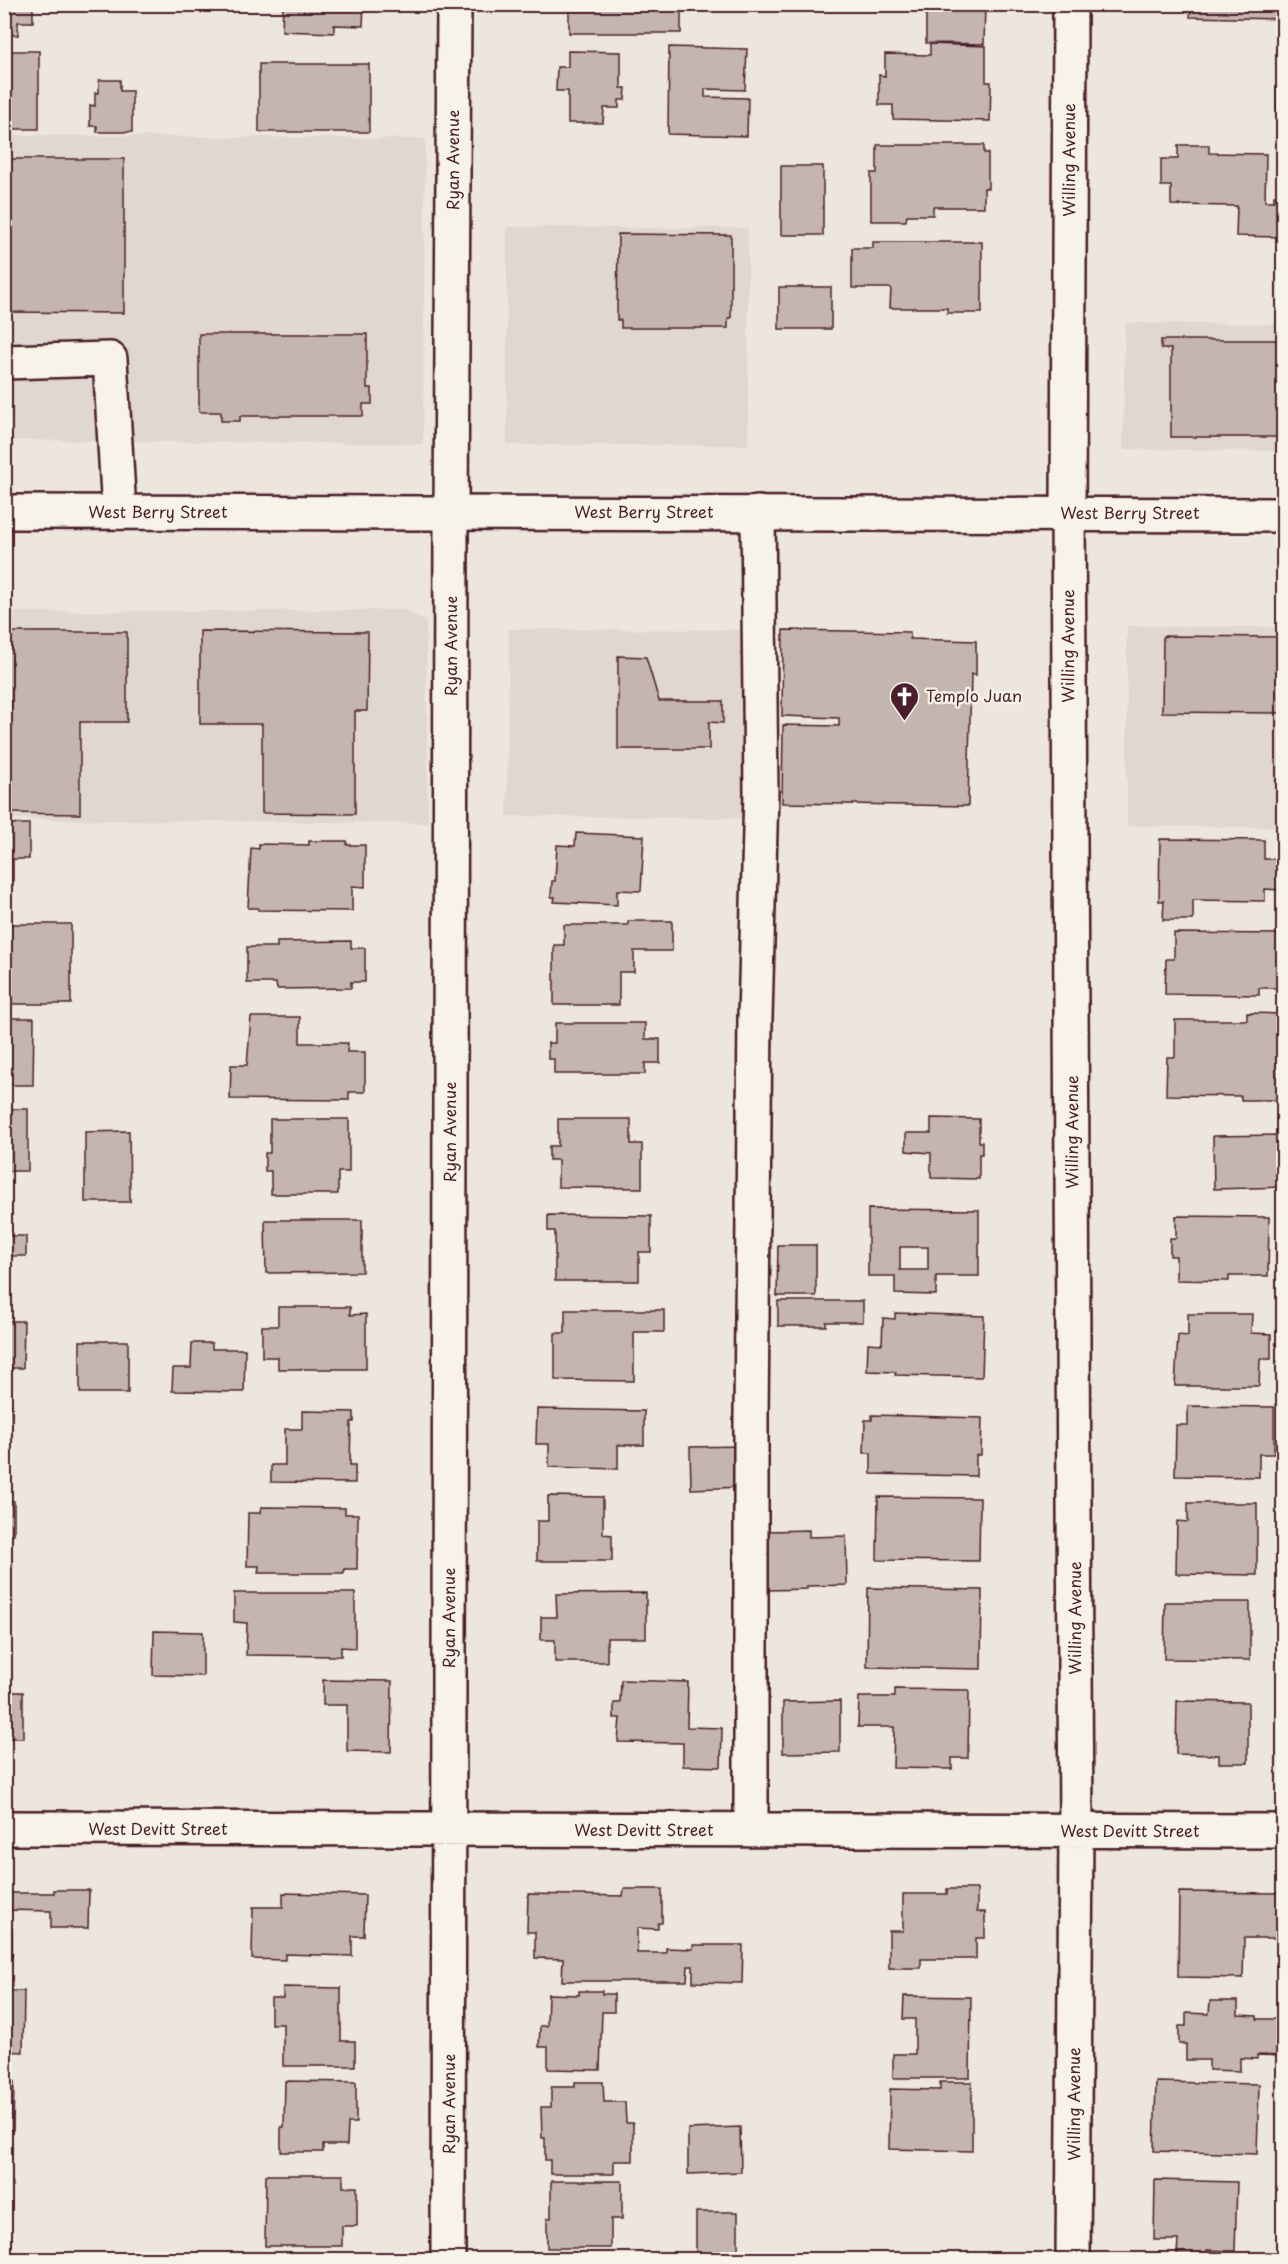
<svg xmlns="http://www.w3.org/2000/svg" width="1288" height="2264" viewBox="0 0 1288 2264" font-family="'Playpen Sans',sans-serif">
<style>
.built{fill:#e0d7d0}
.building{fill:#c4b5b0;stroke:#4a1f2b;stroke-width:1.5;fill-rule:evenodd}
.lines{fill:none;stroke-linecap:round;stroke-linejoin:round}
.minor-casing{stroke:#4a1f2b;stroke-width:38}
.major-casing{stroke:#4a1f2b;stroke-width:38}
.minor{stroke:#f7f3e8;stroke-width:33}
.major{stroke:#f7f3e8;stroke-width:33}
.labels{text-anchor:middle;stroke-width:4.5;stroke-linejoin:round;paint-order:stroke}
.street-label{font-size:16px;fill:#4a1f2b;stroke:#f7f3e8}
.poi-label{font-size:16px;fill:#4a1f2b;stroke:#f7f3e8;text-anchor:start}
</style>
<rect width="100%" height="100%" fill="#ece6dd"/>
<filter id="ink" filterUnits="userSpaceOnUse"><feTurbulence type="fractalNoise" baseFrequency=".0167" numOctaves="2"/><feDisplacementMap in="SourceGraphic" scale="12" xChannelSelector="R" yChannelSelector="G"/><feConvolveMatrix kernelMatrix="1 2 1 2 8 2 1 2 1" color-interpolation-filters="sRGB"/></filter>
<g filter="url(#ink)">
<path class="built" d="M 5,135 L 425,139 L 423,444 L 5,440 Z
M 507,227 L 748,228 L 748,445 L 507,445 Z
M 1125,323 L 1283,324 L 1283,451 L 1123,449 Z
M 406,610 L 426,621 L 428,823 L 5,819 L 5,612 Z
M 1127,626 L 1283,627 L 1283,827 L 1127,826 Z
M 509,629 L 744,630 L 743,818 L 507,816 Z"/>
<path class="building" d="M 4,4 L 33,4 L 33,22 L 18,22 L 18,35 L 4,35 Z
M 283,4 L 364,4 L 363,26 L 334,25 L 334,33 L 282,31 Z
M 569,4 L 681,4 L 681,33 L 569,33 Z
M 926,4 L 985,4 L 984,44 L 926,43 Z
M 1191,4 L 1284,4 L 1284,19 L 1190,17 Z
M 930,44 L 986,46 L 986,82 L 991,82 L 990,121 L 893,119 L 893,105 L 879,105 L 879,75 L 885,76 L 885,54 L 930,55 Z
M 669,47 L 747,49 L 745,90 L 705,89 L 705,97 L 748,98 L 747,136 L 668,134 Z
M 4,51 L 39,51 L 39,129 L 4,129 Z
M 568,51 L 621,52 L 621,88 L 626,88 L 625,100 L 619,100 L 619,108 L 604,108 L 603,123 L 568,123 L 568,91 L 556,91 L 557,67 L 568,67 Z
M 1278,55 L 1284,56 L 1284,116 L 1277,116 Z
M 259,64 L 369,64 L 369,132 L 259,132 Z
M 99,80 L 120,80 L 120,91 L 132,91 L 132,132 L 97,132 L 97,126 L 90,126 L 90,105 L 95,106 L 95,93 L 99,93 Z
M 877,145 L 984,145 L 984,153 L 988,153 L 988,188 L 984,188 L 984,207 L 933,207 L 933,215 L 907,215 L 906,221 L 871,221 L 871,173 L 877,173 Z
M 1178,145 L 1209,145 L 1209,153 L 1266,154 L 1265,201 L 1274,201 L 1274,195 L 1284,195 L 1284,237 L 1236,236 L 1237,206 L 1171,205 L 1171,186 L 1161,186 L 1161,159 L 1178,159 Z
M 4,159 L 124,159 L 124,313 L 4,312 Z
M 781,166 L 823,166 L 823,235 L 781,235 Z
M 618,234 L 731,235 L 731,318 L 728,318 L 728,328 L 621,328 L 621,320 L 617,320 Z
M 873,242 L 982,242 L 982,313 L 947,313 L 947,308 L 890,308 L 891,288 L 852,288 L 852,248 L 873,248 Z
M 779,287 L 831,287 L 831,329 L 779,329 Z
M 199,334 L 367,334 L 367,388 L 372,388 L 372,404 L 363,404 L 363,416 L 240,416 L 240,421 L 221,421 L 221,412 L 199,412 Z
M 1161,340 L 1284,340 L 1284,437 L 1171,437 L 1171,349 L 1161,349 Z
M 783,630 L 910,632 L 910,639 L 976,641 L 976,675 L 971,674 L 968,806 L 782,803 L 783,725 L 839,726 L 839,718 L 782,716 Z
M 200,631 L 368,632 L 367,711 L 355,711 L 355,814 L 262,813 L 262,724 L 200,724 Z
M 4,632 L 127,632 L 127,722 L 80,722 L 80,814 L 4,813 Z
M 1163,636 L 1284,637 L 1284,713 L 1162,712 Z
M 618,656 L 646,657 L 659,701 L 723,701 L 723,723 L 709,722 L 709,749 L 618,749 Z
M 4,824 L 29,824 L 29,859 L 13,859 L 13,885 L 4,885 Z
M 576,833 L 644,836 L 641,891 L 617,890 L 617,905 L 554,902 L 555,897 L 551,897 L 552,881 L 555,881 L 557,845 L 575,846 Z
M 1160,839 L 1264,840 L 1264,859 L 1282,859 L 1281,890 L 1265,889 L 1265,901 L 1193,900 L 1193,920 L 1163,920 L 1164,901 L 1159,901 Z
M 309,841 L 347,841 L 347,845 L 365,845 L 365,887 L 352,886 L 352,911 L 258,910 L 258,908 L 248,908 L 251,848 L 259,849 L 259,844 L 309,845 Z
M 628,921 L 672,921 L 672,951 L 634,951 L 634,972 L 619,972 L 619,1005 L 554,1005 L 554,945 L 564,945 L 564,925 L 628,925 Z
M 4,924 L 71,924 L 71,1004 L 4,1004 Z
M 1174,933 L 1284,934 L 1284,988 L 1259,988 L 1259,995 L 1165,994 L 1166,959 L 1174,959 Z
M 351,941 L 351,948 L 365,948 L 365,982 L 351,982 L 351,988 L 277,989 L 276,983 L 247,983 L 247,947 L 277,947 L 277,942 Z
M 1247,1013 L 1284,1014 L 1284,1059 L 1279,1059 L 1279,1100 L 1241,1100 L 1241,1096 L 1166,1095 L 1167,1057 L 1175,1057 L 1175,1020 L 1247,1020 Z
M 251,1017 L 300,1017 L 300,1043 L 348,1043 L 347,1052 L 365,1052 L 365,1092 L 349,1092 L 349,1100 L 230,1099 L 231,1065 L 247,1065 Z
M 4,1018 L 34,1018 L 33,1085 L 4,1085 Z
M 555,1023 L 645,1023 L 645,1039 L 660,1039 L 660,1063 L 645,1063 L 645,1074 L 554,1074 L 554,1059 L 548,1059 L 548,1043 L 555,1043 Z
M 4,1109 L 28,1109 L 28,1171 L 8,1171 L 8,1175 L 4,1175 Z
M 931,1118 L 979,1119 L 979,1142 L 982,1142 L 982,1154 L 979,1154 L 979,1179 L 931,1178 L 931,1153 L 906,1151 L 906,1133 L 931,1133 Z
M 270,1119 L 349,1119 L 349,1172 L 338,1172 L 338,1194 L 271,1194 L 271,1171 L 265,1171 L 265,1153 L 270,1153 Z
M 558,1119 L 631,1119 L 631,1144 L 642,1144 L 642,1188 L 558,1187 L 558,1160 L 549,1160 L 549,1146 L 558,1146 Z
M 129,1131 L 130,1202 L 85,1202 L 85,1132 Z
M 1284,1135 L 1284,1187 L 1214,1189 L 1213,1136 Z
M 868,1209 L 979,1210 L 979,1276 L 936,1276 L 936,1295 L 895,1294 L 895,1276 L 868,1276 ZM 900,1247 L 928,1247 L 928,1270 L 900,1270 Z
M 548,1215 L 651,1216 L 651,1252 L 639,1252 L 639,1281 L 555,1281 L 555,1231 L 548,1231 Z
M 1176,1216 L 1269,1217 L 1268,1276 L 1229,1276 L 1229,1281 L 1176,1280 L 1176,1256 L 1170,1256 L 1170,1238 L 1176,1238 Z
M 265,1220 L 362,1220 L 362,1272 L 266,1273 Z
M 4,1228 L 10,1228 L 10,1236 L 26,1236 L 26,1256 L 10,1256 L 10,1286 L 4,1286 Z
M 778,1245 L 816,1245 L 816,1296 L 777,1296 Z
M 778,1301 L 863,1301 L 863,1322 L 826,1322 L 826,1326 L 778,1326 Z
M 278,1307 L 350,1307 L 350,1315 L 366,1314 L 366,1369 L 278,1369 L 278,1357 L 262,1357 L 262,1326 L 278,1326 Z
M 565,1310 L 664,1310 L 664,1332 L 634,1332 L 634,1381 L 555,1380 L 555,1333 L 565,1333 Z
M 895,1313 L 984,1316 L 982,1377 L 895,1375 L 896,1372 L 867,1371 L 868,1343 L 882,1344 L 883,1318 L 895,1319 Z
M 1188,1314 L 1252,1314 L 1251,1333 L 1271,1334 L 1271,1359 L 1260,1359 L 1259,1386 L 1175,1386 L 1178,1335 L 1188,1336 Z
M 4,1321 L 24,1321 L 23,1368 L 4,1368 Z
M 80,1341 L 128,1341 L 128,1393 L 80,1393 Z
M 192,1343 L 212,1343 L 212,1349 L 245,1349 L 244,1392 L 172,1391 L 173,1368 L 191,1368 Z
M 4,1404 L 10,1404 L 8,1463 L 4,1463 Z
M 1188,1406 L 1274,1407 L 1274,1454 L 1259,1454 L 1259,1477 L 1175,1476 L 1176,1425 L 1188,1425 Z
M 537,1409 L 644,1411 L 644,1445 L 618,1445 L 618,1469 L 549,1467 L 549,1444 L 536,1444 Z
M 302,1411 L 354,1412 L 354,1422 L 351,1422 L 350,1465 L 355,1465 L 355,1483 L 271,1482 L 271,1465 L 285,1465 L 285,1429 L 302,1429 Z
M 872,1415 L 982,1418 L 981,1455 L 976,1455 L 976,1476 L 871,1474 L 871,1453 L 864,1453 L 865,1420 L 872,1420 Z
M 742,1446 L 743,1487 L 691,1489 L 690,1447 Z
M 548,1496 L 603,1497 L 603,1534 L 612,1535 L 612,1561 L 537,1561 L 537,1521 L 548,1521 Z
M 878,1497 L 980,1498 L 979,1561 L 877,1560 Z
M 4,1501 L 14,1501 L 14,1534 L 4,1534 Z
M 1188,1503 L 1257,1503 L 1257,1575 L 1176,1574 L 1177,1521 L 1188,1522 Z
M 261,1507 L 345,1508 L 345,1514 L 358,1514 L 357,1569 L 344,1569 L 344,1573 L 258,1573 L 259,1566 L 247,1566 L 248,1513 L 260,1513 Z
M 809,1530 L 809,1537 L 846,1536 L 847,1585 L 807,1586 L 807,1589 L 769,1590 L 768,1531 Z
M 868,1588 L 982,1590 L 981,1669 L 867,1667 Z
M 234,1593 L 355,1593 L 355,1648 L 341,1647 L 341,1656 L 246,1655 L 247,1623 L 234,1622 Z
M 646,1593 L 646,1638 L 607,1638 L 607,1662 L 555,1662 L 555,1640 L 541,1640 L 541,1617 L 557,1617 L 556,1594 Z
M 1165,1602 L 1250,1602 L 1250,1660 L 1164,1659 Z
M 154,1631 L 203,1632 L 203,1676 L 153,1675 Z
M 323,1680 L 392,1681 L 391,1752 L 347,1751 L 347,1705 L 323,1705 Z
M 621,1680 L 688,1682 L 687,1727 L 722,1728 L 721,1767 L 683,1766 L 683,1743 L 618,1742 L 620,1718 L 614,1718 L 614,1703 L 620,1703 Z
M 895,1689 L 969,1690 L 968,1758 L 952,1758 L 952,1769 L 893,1768 L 894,1727 L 858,1727 L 859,1697 L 895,1697 Z
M 4,1692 L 23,1692 L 23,1738 L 4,1738 Z
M 840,1701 L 840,1752 L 783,1753 L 783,1702 Z
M 1177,1701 L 1248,1702 L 1248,1763 L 1219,1763 L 1219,1755 L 1176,1754 Z
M 624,1889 L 662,1889 L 662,1923 L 658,1923 L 658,1929 L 637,1928 L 637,1953 L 666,1953 L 666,1948 L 693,1949 L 693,1945 L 743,1945 L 742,1983 L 693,1982 L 693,1966 L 688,1966 L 687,1981 L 562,1981 L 563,1959 L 535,1958 L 535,1932 L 527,1932 L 528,1894 L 623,1896 Z
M 947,1889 L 977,1889 L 977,1912 L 985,1912 L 985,1938 L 976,1938 L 976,1959 L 921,1959 L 921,1968 L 889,1968 L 889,1931 L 903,1931 L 903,1894 L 947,1894 Z
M 54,1890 L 89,1890 L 88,1928 L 51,1928 L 51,1911 L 4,1910 L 4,1893 L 54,1893 Z
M 1179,1892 L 1284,1893 L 1284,1938 L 1244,1938 L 1243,1978 L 1178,1977 Z
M 283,1893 L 365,1895 L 364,1936 L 352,1936 L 352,1956 L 285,1954 L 285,1960 L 252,1959 L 253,1907 L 283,1907 Z
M 4,1929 L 12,1929 L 12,1956 L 4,1956 Z
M 283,1987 L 341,1988 L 341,2041 L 355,2041 L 355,2066 L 283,2066 L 283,2024 L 271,2024 L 271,1998 L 283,1998 Z
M 4,1991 L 24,1991 L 23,2052 L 4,2051 Z
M 579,1991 L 602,1991 L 602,1994 L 614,1994 L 614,2012 L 602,2012 L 600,2070 L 548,2069 L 548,2047 L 539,2047 L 540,2026 L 547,2026 L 548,1994 L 579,1995 Z
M 904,1996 L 971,1997 L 970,2078 L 893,2078 L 893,2054 L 915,2054 L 915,2019 L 903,2019 Z
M 1210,2001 L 1238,2001 L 1238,2015 L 1257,2016 L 1257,2019 L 1284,2019 L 1284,2056 L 1257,2055 L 1257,2059 L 1240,2058 L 1240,2071 L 1209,2070 L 1209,2060 L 1186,2060 L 1186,2044 L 1179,2044 L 1179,2026 L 1186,2026 L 1186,2013 L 1209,2014 Z
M 4,2080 L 14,2080 L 13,2130 L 4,2130 Z
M 285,2081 L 356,2082 L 356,2123 L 348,2123 L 347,2145 L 323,2145 L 323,2152 L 281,2152 L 281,2127 L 284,2127 Z
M 575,2082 L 603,2082 L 604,2102 L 625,2102 L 626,2123 L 633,2123 L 633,2161 L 614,2161 L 614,2174 L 550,2174 L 550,2160 L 545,2160 L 545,2138 L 542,2138 L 541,2107 L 551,2107 L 551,2087 L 575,2087 Z
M 940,2082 L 972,2082 L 972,2151 L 889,2149 L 890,2089 L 940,2090 Z
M 1156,2082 L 1259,2084 L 1257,2154 L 1154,2151 Z
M 740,2127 L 741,2172 L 688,2174 L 688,2129 Z
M 266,2175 L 343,2175 L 343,2187 L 357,2187 L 357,2226 L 342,2226 L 342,2246 L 265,2246 Z
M 1155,2180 L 1237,2182 L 1235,2251 L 1207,2250 L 1207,2255 L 1177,2255 L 1178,2240 L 1154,2240 Z
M 551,2181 L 622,2181 L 622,2219 L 611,2219 L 611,2248 L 547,2248 L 547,2218 L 551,2218 Z
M 696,2212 L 738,2212 L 738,2260 L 696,2260 Z"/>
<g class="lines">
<defs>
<path id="minor" d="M 1070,4 L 1068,513 L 1076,1831 L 1073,2260
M 4,362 L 110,359 L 119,512
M 4,1828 L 1284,1831
M 751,1830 L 751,1416 L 755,1018 L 761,792 L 758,513
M 448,2260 L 451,512 L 454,4"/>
<path id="major" d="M 4,512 L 1284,515"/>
</defs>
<use href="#minor" class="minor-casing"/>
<use href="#major" class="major-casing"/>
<use href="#minor" class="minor"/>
<use href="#major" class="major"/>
</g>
</g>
<defs>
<symbol id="church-pin" viewBox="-11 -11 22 30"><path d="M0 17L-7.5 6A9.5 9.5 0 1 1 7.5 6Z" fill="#4a1f2b" stroke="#f7f3e8"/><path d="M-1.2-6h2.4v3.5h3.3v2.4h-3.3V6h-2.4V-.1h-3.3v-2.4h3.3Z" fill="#fff"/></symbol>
</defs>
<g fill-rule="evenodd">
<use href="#church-pin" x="888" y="680" width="33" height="45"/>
</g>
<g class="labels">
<g class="street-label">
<text transform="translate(453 160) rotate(-90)" y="6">Ryan Avenue</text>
<text transform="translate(1069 160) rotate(-90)" y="6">Willing Avenue</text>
<text x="158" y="518">West Berry Street</text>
<text x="644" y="518">West Berry Street</text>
<text x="1130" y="519">West Berry Street</text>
<text transform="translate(451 646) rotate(-90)" y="6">Ryan Avenue</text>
<text transform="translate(1068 646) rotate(-90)" y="6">Willing Avenue</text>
<text transform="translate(450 1132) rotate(-90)" y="6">Ryan Avenue</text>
<text transform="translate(1072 1132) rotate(-90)" y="6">Willing Avenue</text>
<text transform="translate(449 1618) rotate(-90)" y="6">Ryan Avenue</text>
<text transform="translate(1075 1618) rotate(-90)" y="6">Willing Avenue</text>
<text x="158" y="1835">West Devitt Street</text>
<text x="644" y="1836">West Devitt Street</text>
<text x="1130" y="1837">West Devitt Street</text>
<text transform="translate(449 2104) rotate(-90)" y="6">Ryan Avenue</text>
<text transform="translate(1074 2104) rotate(-90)" y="6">Willing Avenue</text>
</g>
<g class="poi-label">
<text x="926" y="702">Templo Juan</text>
</g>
</g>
<rect width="1288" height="2264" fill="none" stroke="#f7f3e8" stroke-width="24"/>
<rect x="12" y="12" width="1264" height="2240" fill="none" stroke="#4a1f2b" stroke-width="2" filter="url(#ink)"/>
</svg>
